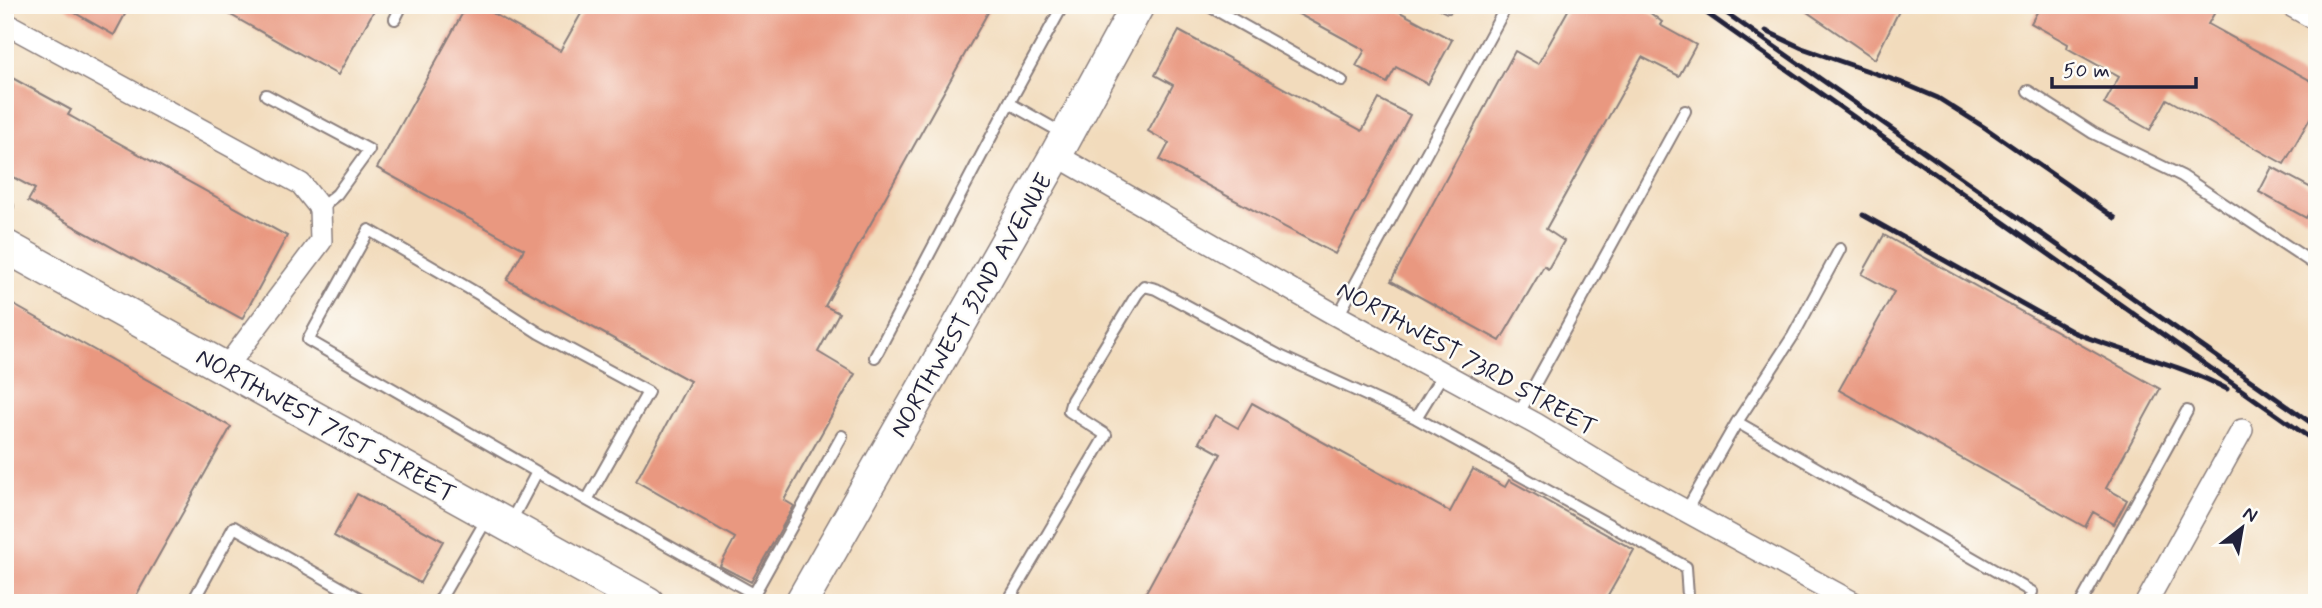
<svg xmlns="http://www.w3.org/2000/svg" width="2322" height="608" viewBox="0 0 2322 608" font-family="Mynerve,sans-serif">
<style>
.building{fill:#e99880}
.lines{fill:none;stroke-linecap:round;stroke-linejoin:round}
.lane-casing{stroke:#8a7e7c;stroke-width:14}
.street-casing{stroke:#8a7e7c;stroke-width:24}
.secondary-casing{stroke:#8a7e7c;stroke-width:35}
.lane{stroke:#fff;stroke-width:10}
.street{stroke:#fff;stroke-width:21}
.secondary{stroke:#fff;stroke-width:32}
.rail{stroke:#22223b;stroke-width:5}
.labels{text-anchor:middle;stroke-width:5;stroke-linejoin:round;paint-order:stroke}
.street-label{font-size:24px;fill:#22223b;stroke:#fdfcf7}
</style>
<rect width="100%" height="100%" fill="#fdfcf7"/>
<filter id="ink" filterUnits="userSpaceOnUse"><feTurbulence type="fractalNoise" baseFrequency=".0143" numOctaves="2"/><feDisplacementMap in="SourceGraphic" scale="14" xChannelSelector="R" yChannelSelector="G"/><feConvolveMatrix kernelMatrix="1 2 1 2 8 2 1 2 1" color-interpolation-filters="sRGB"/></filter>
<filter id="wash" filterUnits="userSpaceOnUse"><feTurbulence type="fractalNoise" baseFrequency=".00686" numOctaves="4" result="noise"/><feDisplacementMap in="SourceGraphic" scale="28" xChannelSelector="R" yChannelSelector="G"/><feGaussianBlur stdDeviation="1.57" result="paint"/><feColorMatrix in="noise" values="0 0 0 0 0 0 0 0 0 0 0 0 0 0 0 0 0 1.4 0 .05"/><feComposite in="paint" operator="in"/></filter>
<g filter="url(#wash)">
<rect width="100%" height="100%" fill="#f2dbbc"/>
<g id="blocks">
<path class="building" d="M 61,5 L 130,5 L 114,35 Z
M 213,5 L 377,5 L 338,75 Z
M 467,5 L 478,5 L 560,51 L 586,5 L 992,5 L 825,306 L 839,313 L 818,352 L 855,374 L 784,500 L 794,506 L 751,582 L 720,566 L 735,538 L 636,481 L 690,381 L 507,280 L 524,249 L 377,168 Z
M 1282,5 L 1387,5 L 1452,40 L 1428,84 L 1396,67 L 1387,83 L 1356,66 L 1365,50 Z
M 1571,5 L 1640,5 L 1662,22 L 1660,25 L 1696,45 L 1679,76 L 1642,57 L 1546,229 L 1564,241 L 1548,269 L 1544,266 L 1500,341 L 1391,281 L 1515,51 L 1538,64 Z
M 1797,5 L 1902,5 L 1875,59 Z
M 2041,5 L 2171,5 L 2184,13 L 2188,5 L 2203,5 L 2215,12 L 2208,24 L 2317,84 L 2317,106 L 2284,164 L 2167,99 L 2150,130 L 2104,104 L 2119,77 L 2067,48 L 2068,44 L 2031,23 Z
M 1179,31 L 1362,131 L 1379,99 L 1410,115 L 1335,254 L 1160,160 L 1169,143 L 1148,131 L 1173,85 L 1155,75 Z
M 5,74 L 71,110 L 68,115 L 287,236 L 242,319 L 28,201 L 35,189 L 5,173 Z
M 2272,167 L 2317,191 L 2317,199 L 2306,218 L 2259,192 Z
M 1884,235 L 2160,389 L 2106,488 L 2127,500 L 2114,524 L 2093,512 L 2085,527 L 1839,390 L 1894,292 L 1862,274 Z
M 5,300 L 231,427 L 132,603 L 5,603 Z
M 1252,403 L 1450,512 L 1473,469 L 1505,487 L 1509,480 L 1634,550 L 1604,603 L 1140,603 L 1221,454 L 1199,442 L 1215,415 L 1238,428 Z
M 357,494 L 443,541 L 420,583 L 334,536 Z"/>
</g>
</g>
<g filter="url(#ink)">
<use href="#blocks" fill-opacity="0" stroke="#8a7e7c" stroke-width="2"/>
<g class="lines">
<defs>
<path id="lane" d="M 1063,5 L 1009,103 L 1064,134
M 1207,5 L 1342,81
M 1444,5 L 1448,7
M 395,19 L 402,5
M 2028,91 L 2093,133 L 2182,176 L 2317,266
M 266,95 L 369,150 L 337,194 L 320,208
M 5,204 L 8,206
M 1338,316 L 1507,5
M 875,357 L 1009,103
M 1518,415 L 1685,111
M 1416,418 L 1443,374
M 1737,422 L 1793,336 L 1840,249
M 537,472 L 308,340 L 369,230 L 480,295 L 539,333 L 648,392 L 587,500
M 1686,511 L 1737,422 L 2032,592 L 2027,603
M 510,523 L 537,472 L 754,594 L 842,436
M 192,603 L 234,527 L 368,603
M 438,603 L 488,517
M 1007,603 L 1106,435 L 1069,411 L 1072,400 L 1137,294 L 1144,286 L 1156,289 L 1278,355 L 1416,418 L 1686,567 L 1688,596 L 1684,603
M 2081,603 L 2187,411"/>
<path id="street" d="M 2290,5 L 2317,20
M 5,23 L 301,184 L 320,208 L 321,241 L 225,369
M 1056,155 L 1332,313 L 1536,424 L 1622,476 L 1854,603
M 2146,603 L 2242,430"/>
<path id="secondary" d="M 5,246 L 648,603
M 801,603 L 1056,155 L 1138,5"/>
</defs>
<use href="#lane" class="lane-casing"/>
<use href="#street" class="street-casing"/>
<use href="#secondary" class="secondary-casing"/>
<use href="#lane" class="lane"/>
<use href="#street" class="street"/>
<use href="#secondary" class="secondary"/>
<path class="rail" d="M 1695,5 L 2317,443
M 1715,5 L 2317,427
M 1766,31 L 1802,48 L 1900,82 L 1938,98 L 1984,127 L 2115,218
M 1863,215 L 2073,332 C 2124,353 2178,363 2227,389"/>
</g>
</g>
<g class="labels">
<g class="street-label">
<text transform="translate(971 305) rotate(-60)" y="8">NORTHWEST 32ND AVENUE</text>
<text transform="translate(1467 358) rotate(29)" y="8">NORTHWEST 73RD STREET</text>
<text transform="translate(326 425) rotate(29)" y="8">NORTHWEST 71ST STREET</text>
</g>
</g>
<rect width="2322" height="608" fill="none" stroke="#fdfcf7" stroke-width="28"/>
<g transform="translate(2242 528) rotate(31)" stroke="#fdfcf7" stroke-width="5" paint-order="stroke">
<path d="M0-5L12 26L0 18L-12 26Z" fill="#22223b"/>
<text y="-10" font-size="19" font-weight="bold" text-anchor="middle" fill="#22223b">N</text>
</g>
<path d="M2052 77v10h144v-10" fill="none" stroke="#22223b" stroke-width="3.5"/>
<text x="2063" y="77" font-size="21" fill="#22223b" stroke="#fdfcf7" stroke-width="5" paint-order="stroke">50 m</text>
</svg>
